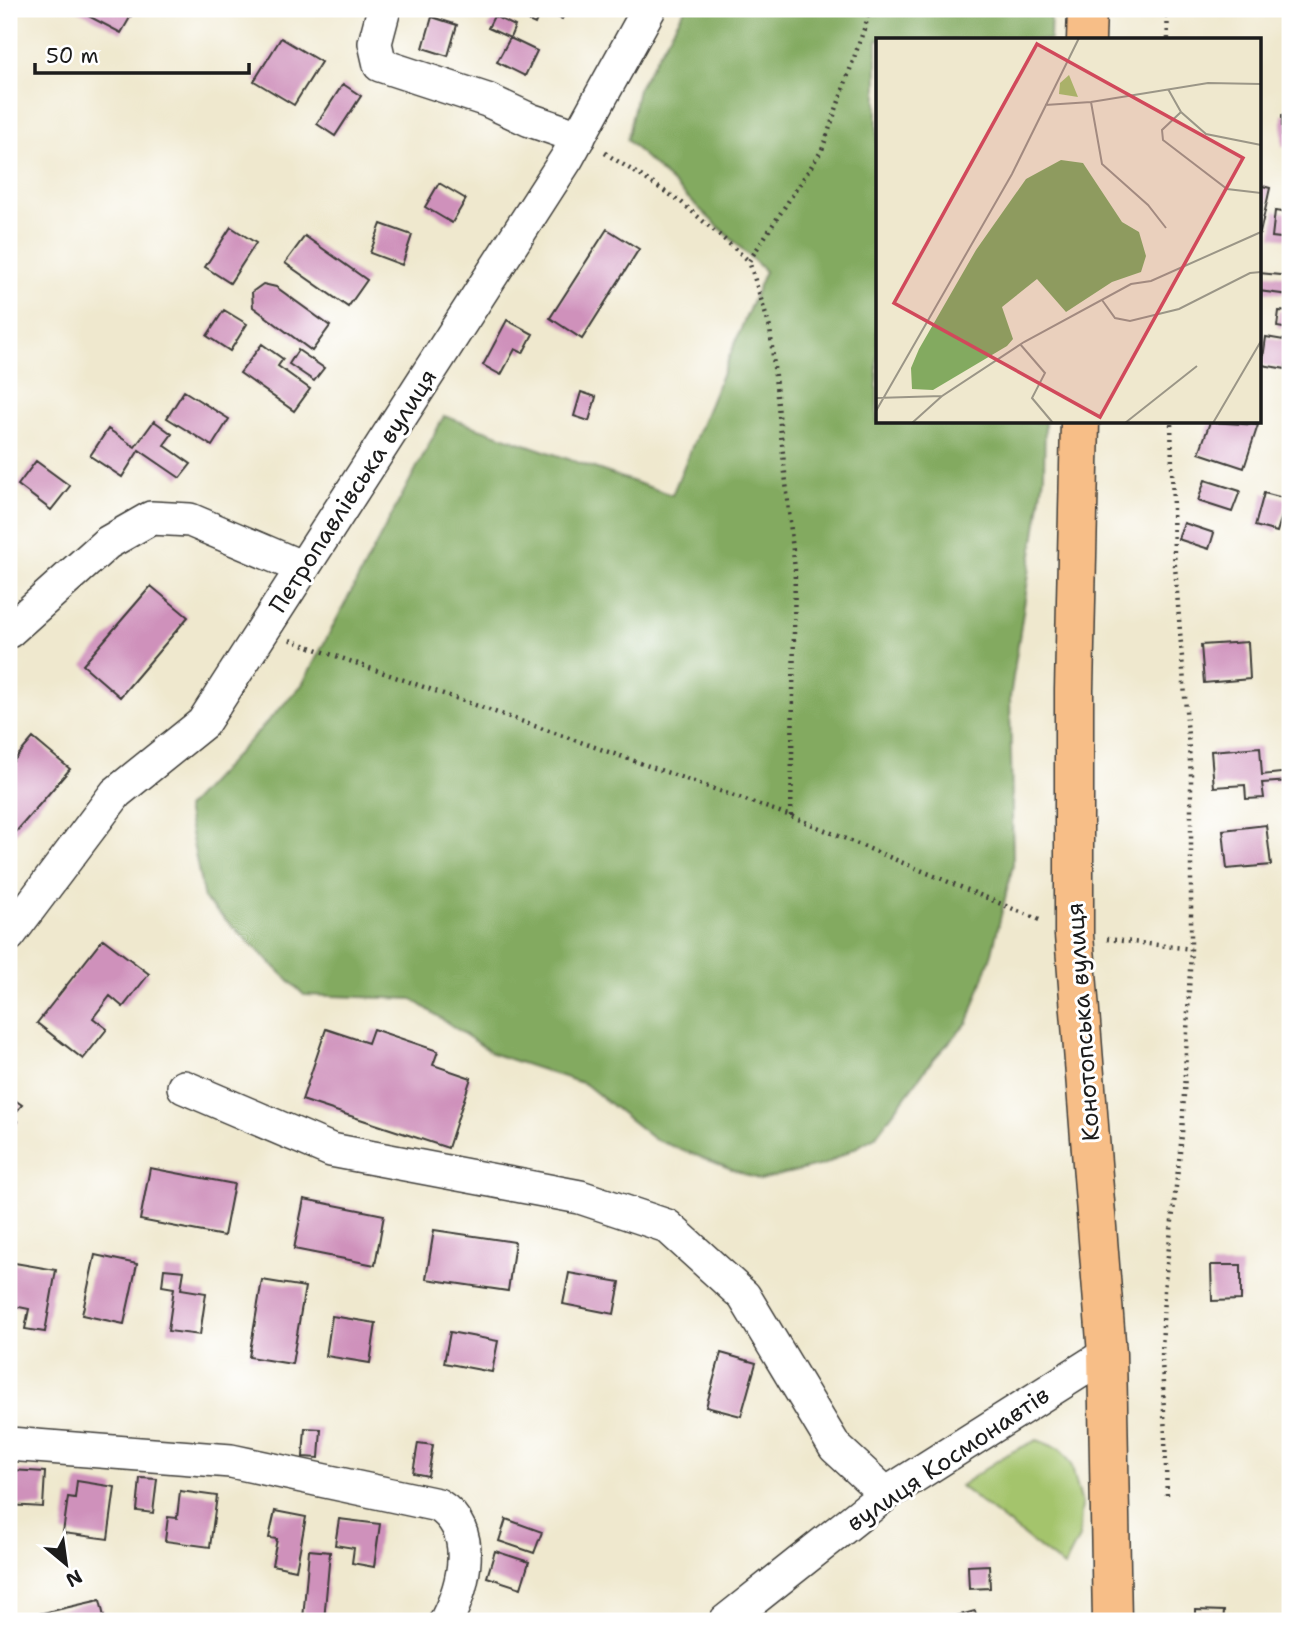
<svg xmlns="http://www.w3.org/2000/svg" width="1299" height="1630" viewBox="0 0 1299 1630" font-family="'Shantell Sans',sans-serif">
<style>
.green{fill:#a4c46c;stroke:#607044;stroke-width:2}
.forest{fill:#83aa60;stroke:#50633e;stroke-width:2}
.building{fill:#cf91bb}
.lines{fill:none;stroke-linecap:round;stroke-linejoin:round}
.minor-casing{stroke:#3c3b37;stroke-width:36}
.major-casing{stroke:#3c3b37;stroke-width:41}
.path{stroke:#3c3b37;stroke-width:4.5;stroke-dasharray:2 5;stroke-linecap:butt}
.minor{stroke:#fff;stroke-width:33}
.major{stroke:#f7be87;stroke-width:38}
.labels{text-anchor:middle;stroke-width:6;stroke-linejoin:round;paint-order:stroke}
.street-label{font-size:24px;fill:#1c1c1c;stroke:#fff}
.inset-road{fill:none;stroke:#9b9687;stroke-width:2}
.view{fill:#d1495b;fill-opacity:0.15;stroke:#d1495b;stroke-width:3.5}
.inset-edge{fill:none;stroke:#1c1c1c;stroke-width:3.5}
</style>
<rect width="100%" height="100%" fill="#fff"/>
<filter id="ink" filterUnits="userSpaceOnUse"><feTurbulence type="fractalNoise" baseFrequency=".0143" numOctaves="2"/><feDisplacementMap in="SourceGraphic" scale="14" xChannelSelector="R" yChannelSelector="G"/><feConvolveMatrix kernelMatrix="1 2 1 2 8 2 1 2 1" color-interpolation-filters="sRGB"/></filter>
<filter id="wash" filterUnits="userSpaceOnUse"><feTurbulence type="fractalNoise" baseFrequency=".00686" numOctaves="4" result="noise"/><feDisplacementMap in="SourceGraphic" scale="28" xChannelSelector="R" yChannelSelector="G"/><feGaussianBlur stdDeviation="1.57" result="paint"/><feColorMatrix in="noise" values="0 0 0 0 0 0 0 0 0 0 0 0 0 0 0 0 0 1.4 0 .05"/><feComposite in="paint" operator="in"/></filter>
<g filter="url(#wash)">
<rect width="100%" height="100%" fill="#efe8ce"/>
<path class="green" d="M 1037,1440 L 1060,1449 L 1071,1463 L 1082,1504 L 1079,1538 L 1064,1567 L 960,1486 L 1007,1454 Z"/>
<path class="forest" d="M 685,9 L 1051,9 L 1050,40 L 877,40 L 877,422 L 1045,422 L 1044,476 L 1010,697 L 1013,865 L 992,953 L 968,1022 L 931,1062 L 875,1137 L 826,1164 L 760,1180 L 654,1139 L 585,1084 L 494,1054 L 412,999 L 304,995 L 204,899 L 186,808 L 302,685 L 444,416 L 672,495 L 765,271 L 627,140 L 638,89 Z"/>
<g id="blocks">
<path class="building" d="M 75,9 L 135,9 L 121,33 Z
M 507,9 L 567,9 L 562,19 L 541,10 L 535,24 L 506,11 Z
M 1238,9 L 1267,9 L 1266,13 Z
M 494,16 L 515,26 L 510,38 L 488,28 Z
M 432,17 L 457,25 L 448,56 L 423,48 Z
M 281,38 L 321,62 L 294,105 L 254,81 Z
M 510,38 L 537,51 L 525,76 L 497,62 Z
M 343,84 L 361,96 L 335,136 L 317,124 Z
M 1282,115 L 1290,115 L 1290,147 L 1282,147 Z
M 439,183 L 466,199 L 452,223 L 425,207 Z
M 1259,185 L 1270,188 L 1260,233 L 1259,232 Z
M 1275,211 L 1290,213 L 1290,239 L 1272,237 Z
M 381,224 L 412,235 L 402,265 L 370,253 Z
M 231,227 L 256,243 L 230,283 L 205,267 Z
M 607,229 L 639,249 L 582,339 L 550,318 Z
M 305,236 L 367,280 L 348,307 L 285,263 Z
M 1259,273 L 1290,276 L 1290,295 L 1259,291 Z
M 263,284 L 276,287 L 330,326 L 312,351 L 253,307 L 252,292 Z
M 224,310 L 247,324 L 230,351 L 207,336 Z
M 1279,311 L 1290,312 L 1290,329 L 1277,327 Z
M 507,320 L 533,334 L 523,353 L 515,349 L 501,375 L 483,365 Z
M 1266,337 L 1290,341 L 1286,369 L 1262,365 Z
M 262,344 L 283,359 L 278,366 L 310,389 L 294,411 L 240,373 Z
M 298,350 L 324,368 L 314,381 L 289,364 Z
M 184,391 L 229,419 L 212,446 L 167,418 Z
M 581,392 L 596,397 L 589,421 L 574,416 Z
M 154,421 L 172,434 L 164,445 L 191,464 L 180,478 L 139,450 L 122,477 L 90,456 L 108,429 L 135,447 Z
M 1210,422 L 1258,425 L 1244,468 L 1199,453 Z
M 36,461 L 70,486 L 51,510 L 18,485 Z
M 1205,480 L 1240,491 L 1232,512 L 1198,501 Z
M 1264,493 L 1287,499 L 1277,532 L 1255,526 Z
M 1184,523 L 1214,533 L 1209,549 L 1178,539 Z
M 151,586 L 188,617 L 120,697 L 83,665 Z
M 1248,642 L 1250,679 L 1204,683 L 1201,645 Z
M 33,738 L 70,769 L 9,840 L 9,766 Z
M 1260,747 L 1262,775 L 1290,772 L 1290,781 L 1262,783 L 1264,798 L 1246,799 L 1245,785 L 1214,787 L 1211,751 Z
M 1266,825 L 1271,865 L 1227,869 L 1223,830 Z
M 103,939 L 149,974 L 123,1007 L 110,996 L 93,1018 L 107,1029 L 83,1059 L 37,1023 Z
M 326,1029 L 368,1043 L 373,1029 L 438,1051 L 433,1065 L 471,1078 L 448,1148 L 302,1100 Z
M 9,1096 L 22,1105 L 12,1117 L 18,1122 L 9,1133 Z
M 150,1168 L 234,1184 L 224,1236 L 140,1220 Z
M 304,1199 L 384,1215 L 375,1265 L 294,1249 Z
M 434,1230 L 515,1242 L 508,1291 L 426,1279 Z
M 95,1255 L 137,1264 L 124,1324 L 82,1315 Z
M 9,1262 L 56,1270 L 45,1332 L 25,1329 L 29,1309 L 9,1305 Z
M 1211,1265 L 1241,1265 L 1241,1300 L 1212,1301 Z
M 164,1269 L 184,1271 L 181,1289 L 206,1293 L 200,1335 L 168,1331 L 174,1288 L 162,1286 Z
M 569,1273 L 620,1282 L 614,1314 L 563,1304 Z
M 262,1280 L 305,1287 L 292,1364 L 249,1357 Z
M 332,1316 L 376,1323 L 370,1363 L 326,1356 Z
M 450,1332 L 498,1341 L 492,1372 L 444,1363 Z
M 721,1353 L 756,1363 L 741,1416 L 706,1407 Z
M 305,1428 L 321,1429 L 319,1458 L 303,1457 Z
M 418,1443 L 433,1445 L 428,1476 L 413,1473 Z
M 11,1470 L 45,1472 L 43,1507 L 9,1505 Z
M 140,1478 L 157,1479 L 153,1513 L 137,1511 Z
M 77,1481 L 115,1487 L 108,1539 L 63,1533 L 68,1497 L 75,1498 Z
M 180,1491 L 217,1496 L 210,1547 L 165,1541 L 168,1517 L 177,1518 Z
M 275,1511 L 306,1517 L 296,1570 L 272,1565 L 277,1539 L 269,1538 Z
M 339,1519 L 380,1524 L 374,1567 L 352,1563 L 354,1548 L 335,1545 Z
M 506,1519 L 542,1532 L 534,1553 L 499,1541 Z
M 309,1550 L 330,1552 L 324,1621 L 303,1619 Z
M 495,1551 L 529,1562 L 521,1588 L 487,1577 Z
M 989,1565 L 990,1588 L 969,1589 L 968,1566 Z
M 100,1600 L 105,1621 L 12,1621 L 12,1620 Z
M 1196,1610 L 1224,1611 L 1223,1621 L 1196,1621 Z
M 975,1611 L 978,1621 L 941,1621 L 941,1620 Z"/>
</g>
</g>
<g filter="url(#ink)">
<use href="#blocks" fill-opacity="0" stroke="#3c3b37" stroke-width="2"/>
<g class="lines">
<defs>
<path id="minor" d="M 384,9 L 375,43 L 380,65 L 487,100 L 530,120 L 579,137
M 9,631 L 107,543 L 151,518 L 190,520 L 303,568
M 9,935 L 116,793 L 203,723 L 567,158 L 649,9
M 184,1087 L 331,1150 L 580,1197 L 667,1226 L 744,1296 L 835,1447 L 886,1494
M 9,1444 L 231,1461 L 438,1505 C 479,1530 464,1586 446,1621
M 726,1621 L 886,1494 L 1107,1354"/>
<path id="major" d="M 1086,40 L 1087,9
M 1080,422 L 1074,690 L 1074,935 L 1107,1354 L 1112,1621"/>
</defs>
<use href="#minor" class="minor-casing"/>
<use href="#major" class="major-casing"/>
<path class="path" d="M 1167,9 L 1168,40
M 605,153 L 680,201 L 749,261
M 290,640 L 791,816 L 1042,921
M 791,816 L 795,570 L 770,328 L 749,261 L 822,150 L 871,9
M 1107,939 L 1191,949
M 1167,1495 L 1162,1358 L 1164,1290 L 1182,1135 L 1191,949 L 1191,775 L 1174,553 L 1171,422"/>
<use href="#minor" class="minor"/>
<use href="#major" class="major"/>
</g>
</g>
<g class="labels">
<g class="street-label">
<text transform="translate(353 491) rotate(-57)" y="8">Петропавлівська вулиця</text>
<text transform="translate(1083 1022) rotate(-94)" y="8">Конотопська вулиця</text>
<text transform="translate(948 1459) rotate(-34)" y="8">вулиця Космонавтів</text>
</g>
</g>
<g transform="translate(876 38)">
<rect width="385" height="385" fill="#efe8ce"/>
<path d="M 193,37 L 202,59 L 183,56 L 184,45 Z" fill="#a4c46c"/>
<path d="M 185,122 L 207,125 L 246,184 L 263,194 L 270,218 L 265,234 L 236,244 L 190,274 L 161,241 L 126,269 L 137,301 L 131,308 L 57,352 L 36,351 L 35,330 L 43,311 L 100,212 L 150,141 Z" fill="#83aa60"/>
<path class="inset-road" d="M 292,51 L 305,74 L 330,96 L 385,107M 215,64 L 226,126 L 272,167 L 290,190M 169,67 L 215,64 L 332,45 L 385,46M 305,74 L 286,92 L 287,102 L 351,151 L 385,155M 226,262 L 239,280 L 254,283 L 303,271 L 374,235 L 385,234M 144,306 L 169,335 L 156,360 L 177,385M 0,360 L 66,358 L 148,304 L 255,246 L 275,243 L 385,194M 0,373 L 136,136 L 203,0M 36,385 L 66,358M 249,385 L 321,328M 337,385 L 385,303"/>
<path class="view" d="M 161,6 L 367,120 L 224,379 L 18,265 Z"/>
<rect width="385" height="385" class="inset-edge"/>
</g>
<rect width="1299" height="1630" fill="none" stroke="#fff" stroke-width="35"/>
<g transform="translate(66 1564) rotate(151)" stroke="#ffffff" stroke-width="5" paint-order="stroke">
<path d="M0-5L12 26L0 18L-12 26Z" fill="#1c1c1c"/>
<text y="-10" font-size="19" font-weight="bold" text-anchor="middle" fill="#1c1c1c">N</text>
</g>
<path d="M35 63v10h214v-10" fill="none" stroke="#1c1c1c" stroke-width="3.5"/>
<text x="46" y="63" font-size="21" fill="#1c1c1c" stroke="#ffffff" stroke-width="5" paint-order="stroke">50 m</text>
</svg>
